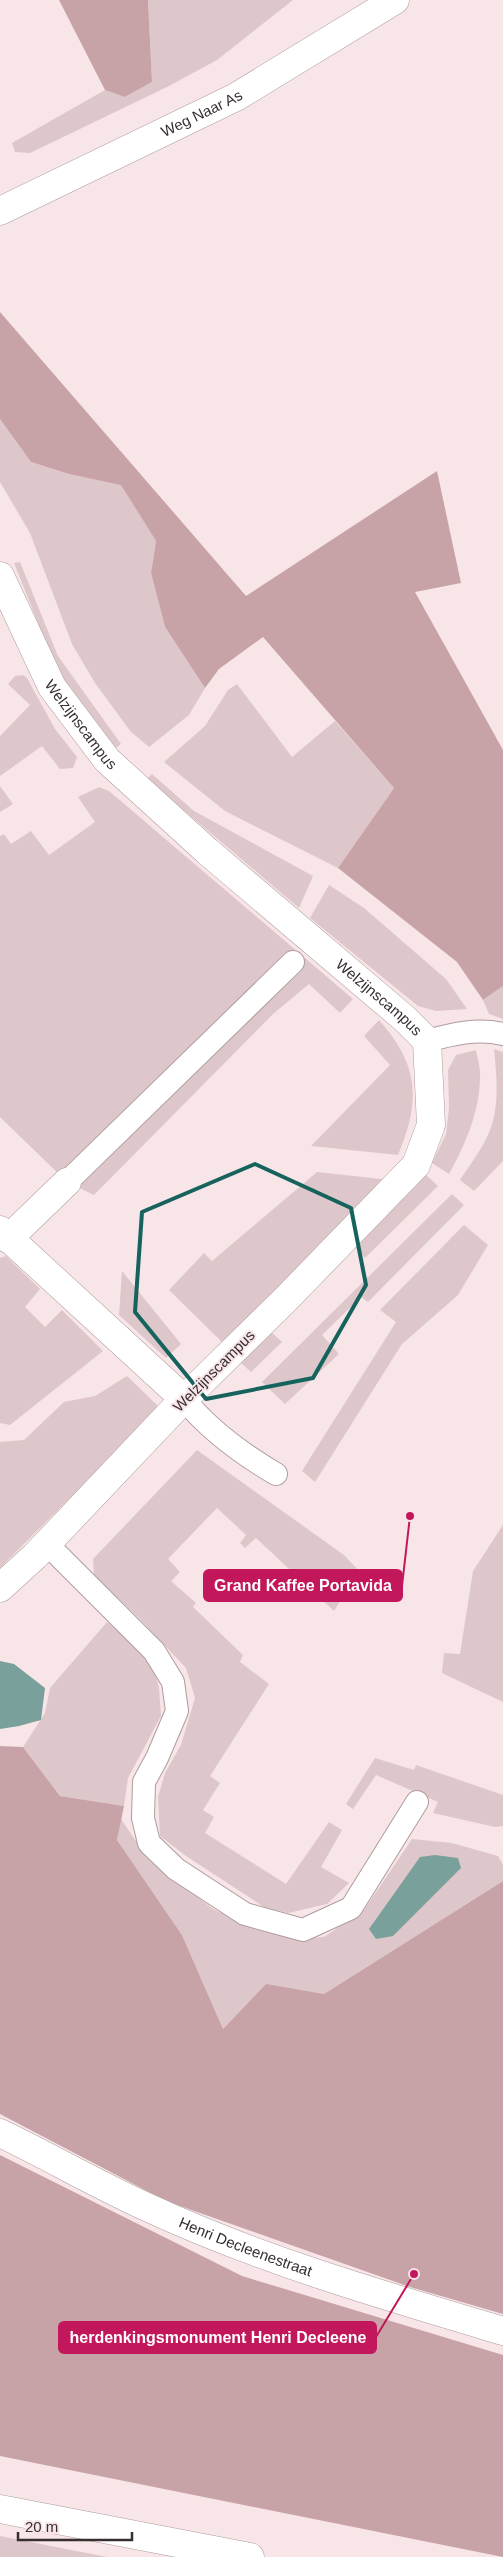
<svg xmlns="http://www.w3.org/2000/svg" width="503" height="2557" viewBox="0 0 503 2557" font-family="Arial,sans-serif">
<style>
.green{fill:#dec7ca}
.forest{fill:#c7a3a8}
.water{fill:#7aa09c}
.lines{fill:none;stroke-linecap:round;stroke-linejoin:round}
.lane-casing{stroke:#ae9c9e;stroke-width:24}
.street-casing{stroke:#ae9c9e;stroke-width:29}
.secondary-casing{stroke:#ae9c9e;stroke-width:29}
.lane{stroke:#fff;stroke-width:22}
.street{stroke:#fff;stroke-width:28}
.secondary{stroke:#fff;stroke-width:28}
.marked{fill:none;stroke:#16635d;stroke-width:4;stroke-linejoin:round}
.labels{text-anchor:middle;stroke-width:4;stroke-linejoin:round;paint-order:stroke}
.street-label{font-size:15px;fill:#362e2f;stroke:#f8e5e7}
.leader{fill:none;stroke:#c2185b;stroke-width:2}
.callout-dot{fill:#c2185b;stroke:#f8e5e7;stroke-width:2}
.callout{fill:#c2185b;stroke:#c2185b;stroke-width:2}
.callout-label{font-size:16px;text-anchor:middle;font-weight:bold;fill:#fff}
</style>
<rect width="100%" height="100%" fill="#f8e5e7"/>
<path class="green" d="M 148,0 L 293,0 L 217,60 L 167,87 L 30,153 L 15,152 L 12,143 L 105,90 L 125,97 L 152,82 Z
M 0,419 L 31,462 L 69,474 L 121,484 L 156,541 L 151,573 L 165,627 L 205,688 L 189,715 L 149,747 L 131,732 L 95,683 L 72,644 L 30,533 L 0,482 Z
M 20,562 L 58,656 L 121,744 L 116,748 L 64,680 L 48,648 L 14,563 Z
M 23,675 L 27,678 L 55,729 L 77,757 L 73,768 L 60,769 L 42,746 L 0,776 L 0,736 L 30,705 L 8,684 L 15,676 Z
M 237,684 L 292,757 L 335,721 L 394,788 L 338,868 L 225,811 L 164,762 L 205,726 L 228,690 Z
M 152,774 L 194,811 L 313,876 L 299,908 L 147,779 Z
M 0,786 L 13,804 L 0,812 Z
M 99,787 L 109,791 L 353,999 L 340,1013 L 309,984 L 273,1014 L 94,1195 L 67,1182 L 0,1117 L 0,836 L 4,834 L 11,844 L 31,831 L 49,855 L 95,822 L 78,797 Z
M 329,885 L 364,908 L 446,979 L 467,1009 L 436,1011 L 418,1006 L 310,918 Z
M 503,986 L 503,1019 L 489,1014 L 483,1000 Z
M 379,1020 C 419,1065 421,1100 398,1155 L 311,1146 L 390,1065 L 364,1036 Z
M 494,1049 L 503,1052 L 503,1161 L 474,1191 L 460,1180 C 469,1166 480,1152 487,1137 C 500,1111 497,1078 494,1049 Z
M 476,1050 C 477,1058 481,1068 480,1077 C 480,1111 465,1145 449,1174 L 432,1163 L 446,1134 L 449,1108 L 448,1070 L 456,1055 Z
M 317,1172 L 390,1180 L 224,1344 L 169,1290 L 204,1253 L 212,1261 Z
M 426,1175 L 438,1186 L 365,1258 L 355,1247 Z
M 452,1194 L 464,1205 L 368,1302 L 361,1297 L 322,1335 L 339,1354 L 285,1404 L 262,1382 Z
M 464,1225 L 488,1245 L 458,1295 L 402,1344 L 315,1482 L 302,1471 L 396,1322 L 380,1310 Z
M 6,1256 L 40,1289 L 25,1307 L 45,1327 L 62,1310 L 103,1351 L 10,1425 L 0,1423 L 0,1258 Z
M 122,1271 L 181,1344 L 166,1358 L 119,1315 Z
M 269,1330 L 282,1342 L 251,1372 L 239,1361 Z
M 127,1376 L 160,1408 L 0,1568 L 0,1442 L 24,1440 L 64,1402 L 95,1396 Z
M 197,1450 L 344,1555 L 359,1571 L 334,1611 L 256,1538 L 245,1548 L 240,1543 L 246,1535 L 217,1508 L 168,1559 L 180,1572 L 171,1581 L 196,1603 L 193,1607 L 243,1655 L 240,1662 L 269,1684 L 210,1776 L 220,1783 L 203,1810 L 214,1817 L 205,1833 L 286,1884 L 329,1822 L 342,1830 L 321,1867 L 349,1883 L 327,1904 L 288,1913 L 264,1907 L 186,1856 L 160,1836 L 158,1797 L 165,1773 L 181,1745 L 195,1698 L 186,1668 L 139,1618 L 94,1575 L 93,1559 Z
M 503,1525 L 503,1702 L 442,1673 L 444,1653 L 460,1654 L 473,1571 Z
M 107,1622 L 125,1637 L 154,1668 L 159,1688 L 161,1716 L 128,1778 L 124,1806 L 60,1796 L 23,1747 L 45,1713 L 50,1688 Z
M 375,1758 L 414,1770 L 416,1765 L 503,1795 L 503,1826 L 495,1827 L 433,1813 L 438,1802 L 376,1775 L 353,1809 L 346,1804 Z
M 121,1819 L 148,1859 L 213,1909 L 255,1929 L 293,1939 L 324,1937 L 364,1910 L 412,1839 L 452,1843 L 498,1856 L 503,1865 L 503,1881 L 324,1994 L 266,1985 L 223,2029 L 182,1935 L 117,1840 Z
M 0,2536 L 107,2557 L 0,2557 Z"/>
<path class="forest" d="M 59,0 L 148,0 L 152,82 L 125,97 L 105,90 Z
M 0,312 L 246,596 L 437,471 L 461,583 L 415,592 L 503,750 L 503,986 L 483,1000 L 457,962 L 338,868 L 394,788 L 263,637 L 219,669 L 205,688 L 165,627 L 151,573 L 156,541 L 121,485 L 69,474 L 31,462 L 0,419 Z
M 0,1746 L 23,1747 L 60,1796 L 124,1806 L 117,1840 L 182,1935 L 223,2029 L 266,1984 L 324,1994 L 503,1881 L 503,2314 L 410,2287 L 166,2201 L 0,2114 Z
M 0,2155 L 242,2276 L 503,2355 L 503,2557 L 0,2456 Z"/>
<path class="water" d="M 0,1661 L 14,1664 L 45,1688 L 41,1720 L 19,1726 L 0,1729 Z
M 435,1855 L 458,1858 L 461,1868 L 393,1936 L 376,1939 L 369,1929 L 420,1857 Z"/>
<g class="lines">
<defs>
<path id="lane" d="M 427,1041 C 452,1034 477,1028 503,1034
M 67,1182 L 293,962
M 184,1399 C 209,1430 242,1454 276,1474
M 47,1544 L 154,1651 L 173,1682 L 177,1711 L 157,1758 L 144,1782 L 143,1818 L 149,1843 L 176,1869 L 245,1914 L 303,1930 L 351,1908 L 417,1802"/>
<g id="street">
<path id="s1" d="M 0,576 L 52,687 L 107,760 L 207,851 L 405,1019 L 427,1041 L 431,1125 L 416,1165 L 287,1298 L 184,1399 L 35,1556 L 0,1588"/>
<path d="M 0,1230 L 184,1399"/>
<path d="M 8,1239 L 67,1182"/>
<path id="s2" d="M 0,2133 C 50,2157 98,2185 149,2208 C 261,2260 385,2296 503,2331"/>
</g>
<g id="secondary">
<path id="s3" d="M 0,211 L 236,97 L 395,0"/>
<path d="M 0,2509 L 250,2557"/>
</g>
</defs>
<use href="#lane" class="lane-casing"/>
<use href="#street" class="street-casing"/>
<use href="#secondary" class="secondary-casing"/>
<use href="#lane" class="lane"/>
<use href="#street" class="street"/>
<use href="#secondary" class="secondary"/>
</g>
<path class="marked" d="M 255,1164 L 351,1208 L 366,1285 L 313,1378 L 206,1399 L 135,1312 L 142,1212 Z"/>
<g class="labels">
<g class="street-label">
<text dy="5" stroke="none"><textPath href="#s3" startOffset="224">Weg Naar As</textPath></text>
<text dy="5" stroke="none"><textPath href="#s1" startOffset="170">Welzijnscampus</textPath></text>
<text dy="5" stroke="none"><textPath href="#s1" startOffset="575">Welzijnscampus</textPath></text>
<text transform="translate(214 1371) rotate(-45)" y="5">Welzijnscampus</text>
<text dy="5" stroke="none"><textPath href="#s2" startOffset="271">Henri Decleenestraat</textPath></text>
</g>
</g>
<path class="leader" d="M410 1516L402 1586M414 2274L376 2337"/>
<g class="callout-dot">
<circle cx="410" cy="1516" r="5"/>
<circle cx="414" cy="2274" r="5"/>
</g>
<g class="callout">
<rect x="204" y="1570" width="198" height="31" rx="5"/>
<rect x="59" y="2322" width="317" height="31" rx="5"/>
</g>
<g class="callout-label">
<text x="303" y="1591">Grand Kaffee Portavida</text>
<text x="218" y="2343">herdenkingsmonument Henri Decleene</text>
</g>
<path d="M18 2532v8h114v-8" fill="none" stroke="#362e2f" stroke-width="2.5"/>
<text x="25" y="2532" font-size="15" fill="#362e2f" stroke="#f8e5e7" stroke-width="4" paint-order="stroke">20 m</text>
</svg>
